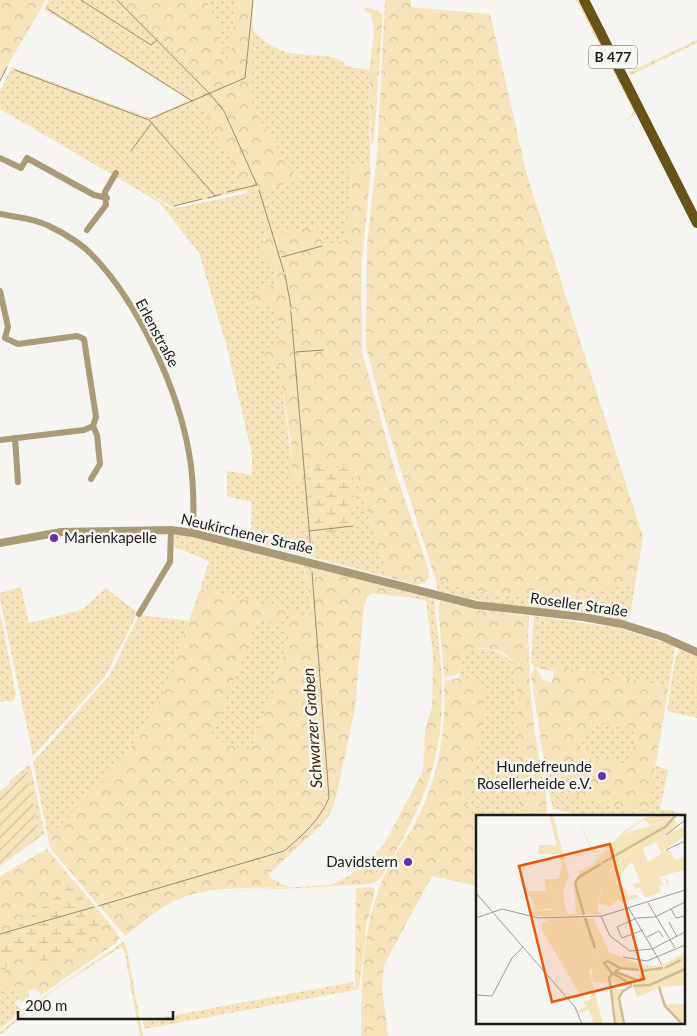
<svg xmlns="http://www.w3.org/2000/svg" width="697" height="1036" viewBox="0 0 697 1036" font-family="Lato,sans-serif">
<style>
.grass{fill:url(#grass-dots)}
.forest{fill:url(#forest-crowns);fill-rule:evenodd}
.wetland{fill:url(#wetland-marsh)}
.garden{fill:url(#garden-furrows)}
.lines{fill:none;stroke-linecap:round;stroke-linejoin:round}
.stream{stroke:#998d6f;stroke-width:1}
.minor{stroke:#aa9b77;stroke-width:6}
.tertiary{stroke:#aa9b77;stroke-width:8}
.primary{stroke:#675217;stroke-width:10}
.poi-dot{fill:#6532a9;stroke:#f6f5f1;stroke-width:2}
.labels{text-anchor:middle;stroke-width:5;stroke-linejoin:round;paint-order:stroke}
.shield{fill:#f6f5f1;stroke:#5d5d5a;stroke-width:1}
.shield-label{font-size:14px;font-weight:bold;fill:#1c1c1a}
.street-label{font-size:15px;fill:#1c1c1a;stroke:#f6f5f1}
.poi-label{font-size:15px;fill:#1c1c1a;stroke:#f6f5f1;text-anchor:end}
.water-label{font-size:16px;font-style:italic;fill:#362906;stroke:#f6f5f1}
.inset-river{fill:none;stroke:#cebd94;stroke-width:2.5}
.inset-road{fill:none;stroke:#9f9e9b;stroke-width:1}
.view{fill:#e8590c;fill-opacity:0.15;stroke:#e8590c;stroke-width:2.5}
.inset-edge{fill:none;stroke:#1c1c1a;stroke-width:2.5}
</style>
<defs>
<pattern id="grass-dots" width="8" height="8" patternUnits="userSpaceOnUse" patternTransform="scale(1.25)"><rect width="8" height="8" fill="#f5e4ba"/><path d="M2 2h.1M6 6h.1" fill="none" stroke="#d1c39f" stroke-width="1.8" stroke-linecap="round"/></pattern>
<pattern id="forest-crowns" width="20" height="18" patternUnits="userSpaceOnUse" patternTransform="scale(1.25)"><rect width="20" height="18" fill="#f5e4ba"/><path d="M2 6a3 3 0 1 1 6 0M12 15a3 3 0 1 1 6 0" fill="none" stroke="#d1c39f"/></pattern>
<pattern id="wetland-marsh" width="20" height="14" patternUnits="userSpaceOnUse" patternTransform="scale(1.25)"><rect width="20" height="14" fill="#f5e4ba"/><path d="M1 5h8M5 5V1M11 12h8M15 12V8" fill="none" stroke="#d1c39f"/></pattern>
<pattern id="garden-furrows" width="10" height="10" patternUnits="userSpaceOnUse" patternTransform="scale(1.25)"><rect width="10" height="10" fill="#f5e4ba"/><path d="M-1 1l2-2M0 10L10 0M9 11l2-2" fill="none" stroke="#d1c39f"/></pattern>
</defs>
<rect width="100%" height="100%" fill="#f6f5f1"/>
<path class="grass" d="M 49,0 L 121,0 L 202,81 L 195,94 L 198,104 L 206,114 L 247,190 L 171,207 L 142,188 L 171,209 L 248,193 L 302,177 L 290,171 L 252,105 L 252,30 C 269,46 279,53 305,55 C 318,56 331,54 343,62 L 345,66 L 369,70 L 370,161 L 369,164 L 349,167 L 352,175 L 346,240 L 326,245 L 323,244 L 319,228 L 313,227 L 265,236 L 263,244 L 275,267 L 276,282 L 257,294 L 261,303 L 267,302 C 277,307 282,329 280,340 L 276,343 L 275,363 L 282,365 L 281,379 L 292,463 L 292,478 L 306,466 L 353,465 L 388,577 L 203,529 L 205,525 L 251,532 L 252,502 L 227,496 L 227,471 L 252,475 L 252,454 L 226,344 L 199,253 L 159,202 L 0,109 L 0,91 L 12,67 L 150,118 L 189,100 L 44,9 Z
M 206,0 L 240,0 L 234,14 L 231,55 L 225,62 L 216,54 L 222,46 L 218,26 Z
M 576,0 L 581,0 L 637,110 C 635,115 632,117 627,120 L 634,112 Z
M 697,40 L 697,43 L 631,75 L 629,72 Z
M 175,534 L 204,539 L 434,599 L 440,654 L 433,654 L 426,601 L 413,598 L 412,594 L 304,569 L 313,615 L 293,611 L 284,628 L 289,633 L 287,646 L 250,753 L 209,737 L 247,648 L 255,623 L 258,620 L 281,625 L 288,610 L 200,589 L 209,561 L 172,546 Z
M 435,578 L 447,584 L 482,592 L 563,600 L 590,591 L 635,584 L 630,617 L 626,621 L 592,613 L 529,608 L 528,606 L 494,604 L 438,591 Z
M 21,587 L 29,623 L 82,610 L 106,588 L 138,613 L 104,678 L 33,756 L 0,599 L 0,593 Z
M 440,600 L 475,609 L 529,616 L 529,618 C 528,659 530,699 536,740 C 539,765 548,790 547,816 L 529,700 L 527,674 L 529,627 L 498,614 L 441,602 L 438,607 Z
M 0,612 L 16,695 L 13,701 L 0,702 Z
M 139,615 L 189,621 L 163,695 L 121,763 L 48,838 L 33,762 L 110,675 Z
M 534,616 L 619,628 L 675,646 L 669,686 L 531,663 Z
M 680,648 L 697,656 L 697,718 L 667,711 L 675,659 Z
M 468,649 C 486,647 503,650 515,665 L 520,777 L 518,816 L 477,816 L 477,823 L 467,808 L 469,780 L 478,748 L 476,683 L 459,678 L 464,652 Z
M 594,720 L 635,730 L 632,765 L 590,759 L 580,745 Z
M 30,764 L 45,834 L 40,837 L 27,771 L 9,784 L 9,781 Z
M 656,766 L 668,770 L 660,809 L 680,812 L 679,816 L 583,816 L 553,809 L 548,788 L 646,814 Z
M 384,844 L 352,878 L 354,885 L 200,893 L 329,885 C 353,877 367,862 384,844 Z
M 123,942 L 126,945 L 143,1036 L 140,1036 L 124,950 L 121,947 L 54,990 L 0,1035 L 0,1032 L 46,995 Z
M 353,982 L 355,990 L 144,1029 L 143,1021 Z
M 4,985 L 17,994 L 19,999 L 15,1003 L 21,1011 L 0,1029 L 0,995 Z"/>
<path class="forest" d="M 0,0 L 46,0 L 0,78 Z
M 121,0 L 206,0 L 218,26 L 222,46 L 217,54 L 225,62 L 231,55 L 234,14 L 240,0 L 253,0 L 252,105 L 290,171 L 303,179 L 248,193 L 206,114 L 194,98 L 202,81 Z
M 385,0 L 411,0 L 411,7 L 490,14 L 527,175 L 643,537 L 635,584 L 590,591 L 563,600 L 482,592 L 447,584 L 435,578 L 385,420 L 366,347 L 367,244 L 377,154 Z
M 364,7 L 377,10 L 383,15 L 374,142 L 371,145 L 369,71 L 374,35 L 372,15 L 365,11 Z
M 369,164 L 371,169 L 361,273 L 362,351 L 395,471 L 426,561 L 429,577 L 425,583 L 416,585 L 388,577 L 353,465 L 306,466 L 306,482 L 289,483 C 298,465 284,402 281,379 L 282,365 L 270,364 L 264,353 L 266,349 L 280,340 C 282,329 277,307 267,302 L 253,309 L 249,306 L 248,302 C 254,293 267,288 276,282 L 275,267 L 260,251 L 265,241 L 265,236 L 313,227 L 319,228 L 323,244 L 326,245 L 346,240 L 352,175 L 349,166 Z
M 304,566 L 413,594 L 413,598 L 372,593 L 367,597 L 364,605 L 355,708 L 334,806 L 324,823 L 269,874 L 270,878 L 288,887 C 249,889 204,884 169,904 C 153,913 139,925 125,936 L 50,848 L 48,838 L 121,763 L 163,695 L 200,589 L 288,610 L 281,625 L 258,620 L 255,623 L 247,648 L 210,737 L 250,753 L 287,646 L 289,633 L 284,628 L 292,610 L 313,614 Z
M 441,602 L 497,614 L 528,617 L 529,700 L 546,799 L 546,816 L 518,816 L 520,777 L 515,665 C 513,662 510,657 507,655 C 497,648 473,645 464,652 L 459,674 L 444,677 L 438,607 Z
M 433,654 L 440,654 C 449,750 429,795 382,876 L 375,883 L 354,885 L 352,878 L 384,844 L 423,771 L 425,729 L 432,707 Z
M 531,662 L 669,686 L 647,815 L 548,788 L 531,675 L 535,668 ZM 536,668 L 554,671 L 552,682 L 543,680 ZM 594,721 L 635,730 L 631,765 L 589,759 L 580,745 Z
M 459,678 L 476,683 L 485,691 C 485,731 471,769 467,808 L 477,823 L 477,886 L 432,876 L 384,965 L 382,990 L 388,1036 L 361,1036 C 361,986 362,930 381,883 C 389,862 404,843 415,823 C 439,778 446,731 444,681 Z
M 47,849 L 116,931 L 119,938 L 116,943 L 41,995 L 35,988 L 28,991 L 29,996 L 21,1003 L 17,994 L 4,986 L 0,995 L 0,876 Z
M 372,887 L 375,890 L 367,923 L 359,989 L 355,990 L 356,888 Z"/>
<path class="wetland" d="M 353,467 L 354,530 L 312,535 L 306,468 Z
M 71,885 L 103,923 L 99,932 L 55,963 L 40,968 L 18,945 L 14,945 L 0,984 L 0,937 L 28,919 Z"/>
<path class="garden" d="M 27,770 L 40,837 L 0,866 L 0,791 Z"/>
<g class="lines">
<path class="stream" d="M 81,0 L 151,45 L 157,40
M 117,0 L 210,94 L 224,111 L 257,185 L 227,192
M 48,9 L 192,101
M 15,70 L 149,120 L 215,196 L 221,194
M 0,81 L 7,67
M 150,119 L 245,78 L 253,0
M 131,151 L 151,124
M 259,190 L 284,272
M 208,198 L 215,196
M 174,206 L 202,199
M 282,257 L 322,246
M 285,275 L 291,307
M 291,312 L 311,552
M 296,352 L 323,350
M 309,531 L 353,526
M 98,906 L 284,851 C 303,835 319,821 329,798 L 312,572
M 0,934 L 94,907"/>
<path class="minor" d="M 0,158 L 21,168 L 27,158 L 94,195 L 107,198
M 0,214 C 17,217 36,219 51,227 C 65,234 81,243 92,255 C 138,302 178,389 189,453 C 194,479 194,507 193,533
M 87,230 L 106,205 L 105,192 L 116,173
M 0,291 L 8,327 L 5,338
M 15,438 L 18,482
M 0,440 L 84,430 L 93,426 L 96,417 L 84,339 L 77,336 L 18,344 L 5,338
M 91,479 L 100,464 L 97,435 L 93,426
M 139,614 L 170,562 L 171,530"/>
<path class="tertiary" d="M 0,543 L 61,532 L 171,530 L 193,533 L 476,605 L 583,617 L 622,624 L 663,637 L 697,652"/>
<path class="primary" d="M 584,0 L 697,223"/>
</g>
<g class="poi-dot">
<circle cx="54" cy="538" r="5"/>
<circle cx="602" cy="776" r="5"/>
<circle cx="408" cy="862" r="5"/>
</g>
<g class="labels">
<rect class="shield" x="589" y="45.5" width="48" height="23" rx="4"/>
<g class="shield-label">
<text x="613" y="62">B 477</text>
</g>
<g class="street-label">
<text transform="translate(157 333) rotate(62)" y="5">Erlenstraße</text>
<text transform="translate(247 534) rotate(13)" y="5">Neukirchener Straße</text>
<text transform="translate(579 605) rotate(8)" y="5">Roseller Straße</text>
</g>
<g class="poi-label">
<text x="64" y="543" text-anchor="start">Marienkapelle</text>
<text x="592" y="772">Hundefreunde<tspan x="592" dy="17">Rosellerheide e.V.</tspan></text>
<text x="398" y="867">Davidstern</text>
</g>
<g class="water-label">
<text transform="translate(312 728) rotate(-94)" y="6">Schwarzer Graben</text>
</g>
</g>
<g transform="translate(476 815)">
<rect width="209" height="209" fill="#f6f5f1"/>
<path d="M 131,0 L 106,12 L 121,44 L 135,27 L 150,15 L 169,3 L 175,0 L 196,2 L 175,11 L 168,5 L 136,26 L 135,29 L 141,31 L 137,30 L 135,35 L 131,32 L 121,45 L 116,35 L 89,47 L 115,34 L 106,13 L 106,12 ZM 63,30 L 81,30 L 83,39 L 62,39 ZM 167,34 L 172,47 L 180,42 L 193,69 L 191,70 L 189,61 L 183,61 L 188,70 L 182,72 L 185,77 L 169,83 L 163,72 L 159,74 L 156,69 L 165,67 L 155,46 L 140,67 L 143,72 L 148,71 L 153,81 L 161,79 L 162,82 L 146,88 L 143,84 L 135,91 L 123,89 L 127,68 L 134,56 L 139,64 L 153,47 ZM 68,64 L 70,76 L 76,90 L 78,100 L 90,100 L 90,93 L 92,99 L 109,99 L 107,94 L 111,74 L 116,74 L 114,91 L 110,94 L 122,94 L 122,97 L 127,99 L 70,102 L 53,100 L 53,93 L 58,96 L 77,95 L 71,79 L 57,79 L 57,85 L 52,80 L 52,76 L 70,76 ZM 74,69 L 80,74 L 85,94 L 79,94 ZM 98,101 L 117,103 L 133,137 L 165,150 L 164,156 L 144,154 L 140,157 L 162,164 L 160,170 L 155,170 L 139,160 L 129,147 L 123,151 L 131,159 L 134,168 L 117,167 L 115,144 L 125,142 L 122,136 L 125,134 L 121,132 L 114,111 L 106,115 ZM 209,138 L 209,151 L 199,157 L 191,153 L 192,158 L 189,156 L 186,150 ZM 194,161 L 183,174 L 189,189 L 209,189 L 188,191 L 182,172 L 178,169 L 167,173 L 157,172 L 173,171 Z" fill="#f5e4ba"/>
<path d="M 73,0 L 77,0 L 93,61 L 87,77 L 90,100 L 78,101 L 76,93 L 58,96 L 56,79 L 71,79 L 68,64 L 82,64 L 86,52 ZM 74,70 L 80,74 L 85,94 L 79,94 ZM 196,2 L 202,10 L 195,18 L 168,33 L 161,31 L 134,55 L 124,78 L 122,94 L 107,94 L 109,100 L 94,100 L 100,98 L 98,70 L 104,59 L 101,57 L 116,51 L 130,35 L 135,35 L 135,29 L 146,19 L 184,8 ZM 98,101 L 106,115 L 114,110 L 121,132 L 125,133 L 122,136 L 125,142 L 115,144 L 117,154 L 113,155 L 127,209 L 118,209 L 113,195 L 104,198 L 102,196 L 110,192 L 107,186 L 115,185 L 114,177 L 103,178 L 66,115 L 66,108 L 74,104 ZM 129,147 L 139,160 L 155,170 L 143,172 L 136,164 L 136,174 L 148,174 L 142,186 L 146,207 L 139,208 L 139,193 L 131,159 L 122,151 ZM 166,150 L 186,151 L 190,157 L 193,153 L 199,157 L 209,151 L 209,170 L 185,172 L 194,161 L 174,169 L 161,170 ZM 180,169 L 182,173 L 161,182 L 157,172 ZM 209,189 L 209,209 L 188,191 L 205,189 Z" fill="#f5e4ba" fill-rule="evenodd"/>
<path d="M 194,4 L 201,9 L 194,16 L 173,27 L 172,20 L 160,22 L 129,51 L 124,47 L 131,39 L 135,41 L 135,31 L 141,32 L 139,30 L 146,23 L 160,16 L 185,12 Z" fill="#f5e4ba"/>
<path d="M 208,11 L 209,21 L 185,37 L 180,26 Z" fill="#f5e4ba"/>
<path d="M 161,31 L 168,33 L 139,64 L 135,56 Z" fill="#f5e4ba"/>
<path d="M 190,35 L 194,36 L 199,45 L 209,41 L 209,55 L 188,60 L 188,66 L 188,60 L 180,62 L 172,48 Z" fill="#f5e4ba"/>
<path class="inset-river" d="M 126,48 L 189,12 L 200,0M 108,100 L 99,68 L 103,62 L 125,49M 109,103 L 119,133M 132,146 L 128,148 L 135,157 L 156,170M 132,146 L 144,153 L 163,155M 189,153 L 205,145M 165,156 L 187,153M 140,157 L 161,165M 157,171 L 174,170 L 209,154M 183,172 L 189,191 L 206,209M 135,174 L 133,162 L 144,153M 135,175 L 139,209M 148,209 L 143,183 L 147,176 L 156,171"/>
<path class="inset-road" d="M 190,20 L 208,6M 190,35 L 209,26M 0,78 L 99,192 L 106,209M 172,88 L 199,133M 152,92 L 186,150M 195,94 L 200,103 L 209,101M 125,101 L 134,121 L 154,136 L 176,134 L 209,117M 0,103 L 26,94 L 63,103 L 126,101 L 209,75M 193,107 L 201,122M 167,115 L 146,123 L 141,112 L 161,103 L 179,102 L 209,87M 156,120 L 162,136M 171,122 L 183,116 L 187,122M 147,142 L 171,146 L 209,130M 0,180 L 16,181 L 36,143 L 47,132"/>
<path class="view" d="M 134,29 L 168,164 L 76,187 L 43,51 Z"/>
<rect width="209" height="209" class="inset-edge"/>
</g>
<path d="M18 1011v8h155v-8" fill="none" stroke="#1c1c1a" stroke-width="2.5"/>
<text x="25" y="1011" font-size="15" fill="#1c1c1a" stroke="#f6f5f1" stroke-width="4" paint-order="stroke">200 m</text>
</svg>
